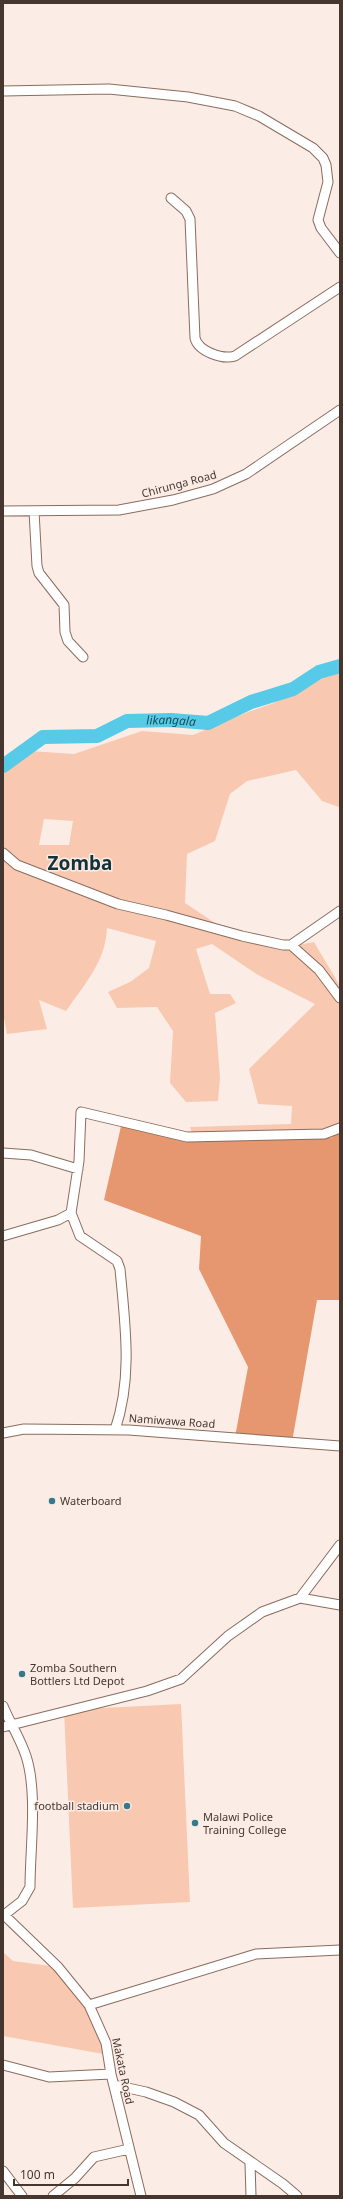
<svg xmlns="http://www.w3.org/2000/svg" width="343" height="2199" viewBox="0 0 343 2199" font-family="'Noto Sans',sans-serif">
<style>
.green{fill:#f8c8b1;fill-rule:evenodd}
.forest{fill:#e7976f}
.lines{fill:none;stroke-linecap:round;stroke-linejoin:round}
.river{stroke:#56cae6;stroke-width:14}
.minor-casing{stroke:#8a6c5d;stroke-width:11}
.minor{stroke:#fff;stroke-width:9}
.poi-dot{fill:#36798a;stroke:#fbede6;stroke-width:1.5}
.labels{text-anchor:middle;stroke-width:3;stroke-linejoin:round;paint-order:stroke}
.street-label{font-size:11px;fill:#453730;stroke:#fbede6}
.poi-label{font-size:11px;fill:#453730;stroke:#fbede6;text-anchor:start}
.water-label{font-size:12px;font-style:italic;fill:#1b4d59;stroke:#fbede6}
.town-label{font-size:19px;font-weight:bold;fill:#13333b;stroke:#fbede6}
</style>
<rect width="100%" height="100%" fill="#fbede6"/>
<path class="green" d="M 340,672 L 340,806 L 339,807 L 322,801 L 296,770 L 247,781 L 230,794 L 215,841 L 187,854 L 185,903 L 221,927 L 293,946 L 314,942 L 340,986 L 340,1132 L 331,1138 L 251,1137 L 194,1140 L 190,1127 L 291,1124 L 292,1106 L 258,1104 L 249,1069 L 315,1004 L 258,975 L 212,944 L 196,949 L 210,994 L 230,994 L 236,1003 L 215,1013 L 220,1078 L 218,1101 L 186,1102 L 170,1083 L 173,1031 L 157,1007 L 117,1008 L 108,992 L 130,982 L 149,968 L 156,941 L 107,928 C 106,961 84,985 66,1011 L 39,1000 L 47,1029 L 7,1034 L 3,1013 L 3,770 L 30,751 L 74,754 L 142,731 L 193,735 L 248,712 L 274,703 L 301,684 ZM 44,819 L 73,821 L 69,845 L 39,845 Z
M 181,1704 L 190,1902 L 73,1908 L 64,1710 Z
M 3,1952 L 13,1961 L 58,1967 L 89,2005 L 109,2055 L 3,2036 Z"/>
<path class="forest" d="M 122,1122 L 194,1140 L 251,1137 L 331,1138 L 340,1132 L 340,1300 L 317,1300 L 292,1442 L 235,1437 L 248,1367 L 199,1269 L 201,1236 L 104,1200 Z"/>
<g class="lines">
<path class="river" id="s1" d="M 3,766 L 43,737 L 97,736 L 127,721 L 171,720 L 208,723 L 251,702 L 293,689 L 319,672 L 340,666"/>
<defs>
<path id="minor" d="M 3,91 L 109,89 L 188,97 L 235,106 L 259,116 L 313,148 L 323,158 L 326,165 L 328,182 L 318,220 L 321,228 L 340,253
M 171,198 L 186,211 L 190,219 L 195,338 C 198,351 222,360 235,356 L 340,287
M 3,511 L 119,510 L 173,500 L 213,489 L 246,474 L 340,410
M 34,511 L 37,566 L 39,573 L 64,605 L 65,632 L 68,641 L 83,657
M 3,853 L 17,865 L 118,904 L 166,915 L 242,936 L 283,945 L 291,945 L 319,970 L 340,998
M 291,945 L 340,911
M 3,1153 L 31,1155 L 78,1169
M 3,1236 L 58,1220 L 71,1213
M 115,1430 C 133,1377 125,1324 120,1269 L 117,1261 L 80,1236 L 71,1213 L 79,1161 L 81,1112 L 187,1137 L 324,1134 L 340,1128
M 3,1433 L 24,1429 L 129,1430 L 340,1446
M 300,1598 L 340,1545
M 3,1706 C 10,1723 20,1738 26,1756 C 38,1793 30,1848 30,1887 L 22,1901 L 4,1915
M 3,1727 L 147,1691 L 181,1679 L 228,1636 L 262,1612 L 300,1598 L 340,1605
M 3,1914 L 58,1967 L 89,2005 L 106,2043 L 111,2074 L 141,2196
M 89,2005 L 256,1954 L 340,1950
M 3,2065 L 49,2077 L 111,2074
M 114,2085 L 146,2092 L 174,2102 L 199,2115 L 224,2143 L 283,2184 L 297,2196
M 250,2163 L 251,2196
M 3,2171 L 22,2196
M 53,2196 L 75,2178 L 94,2157 L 129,2149"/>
</defs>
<use href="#minor" class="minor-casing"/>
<use href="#minor" class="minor"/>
</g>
<g class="poi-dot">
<circle cx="52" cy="1501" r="4"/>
<circle cx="22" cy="1674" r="4"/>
<circle cx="127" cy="1806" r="4"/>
<circle cx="195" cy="1823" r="4"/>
</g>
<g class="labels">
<g class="street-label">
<text transform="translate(179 484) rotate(-15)" y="4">Chirunga Road</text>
<text transform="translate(172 1421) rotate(4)" y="4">Namiwawa Road</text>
<text transform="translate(123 2071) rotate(78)" y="4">Makata Road</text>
</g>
<g class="poi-label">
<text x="60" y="1505">Waterboard</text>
<text x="30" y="1672">Zomba Southern<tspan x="30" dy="13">Bottlers Ltd Depot</tspan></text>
<text x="119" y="1810" text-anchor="end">football stadium</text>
<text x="203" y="1821">Malawi Police<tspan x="203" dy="13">Training College</tspan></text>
</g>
<g class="water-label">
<text dy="4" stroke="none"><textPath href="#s1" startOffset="181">likangala</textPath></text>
</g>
<g class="town-label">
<text x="80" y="870">Zomba</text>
</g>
</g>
<rect width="343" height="2199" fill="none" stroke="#453730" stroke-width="8"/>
<path d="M14 2179v6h114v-6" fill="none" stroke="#453730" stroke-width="2"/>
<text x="20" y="2179" font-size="12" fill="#453730" stroke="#fbede6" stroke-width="3" paint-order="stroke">100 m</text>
</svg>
